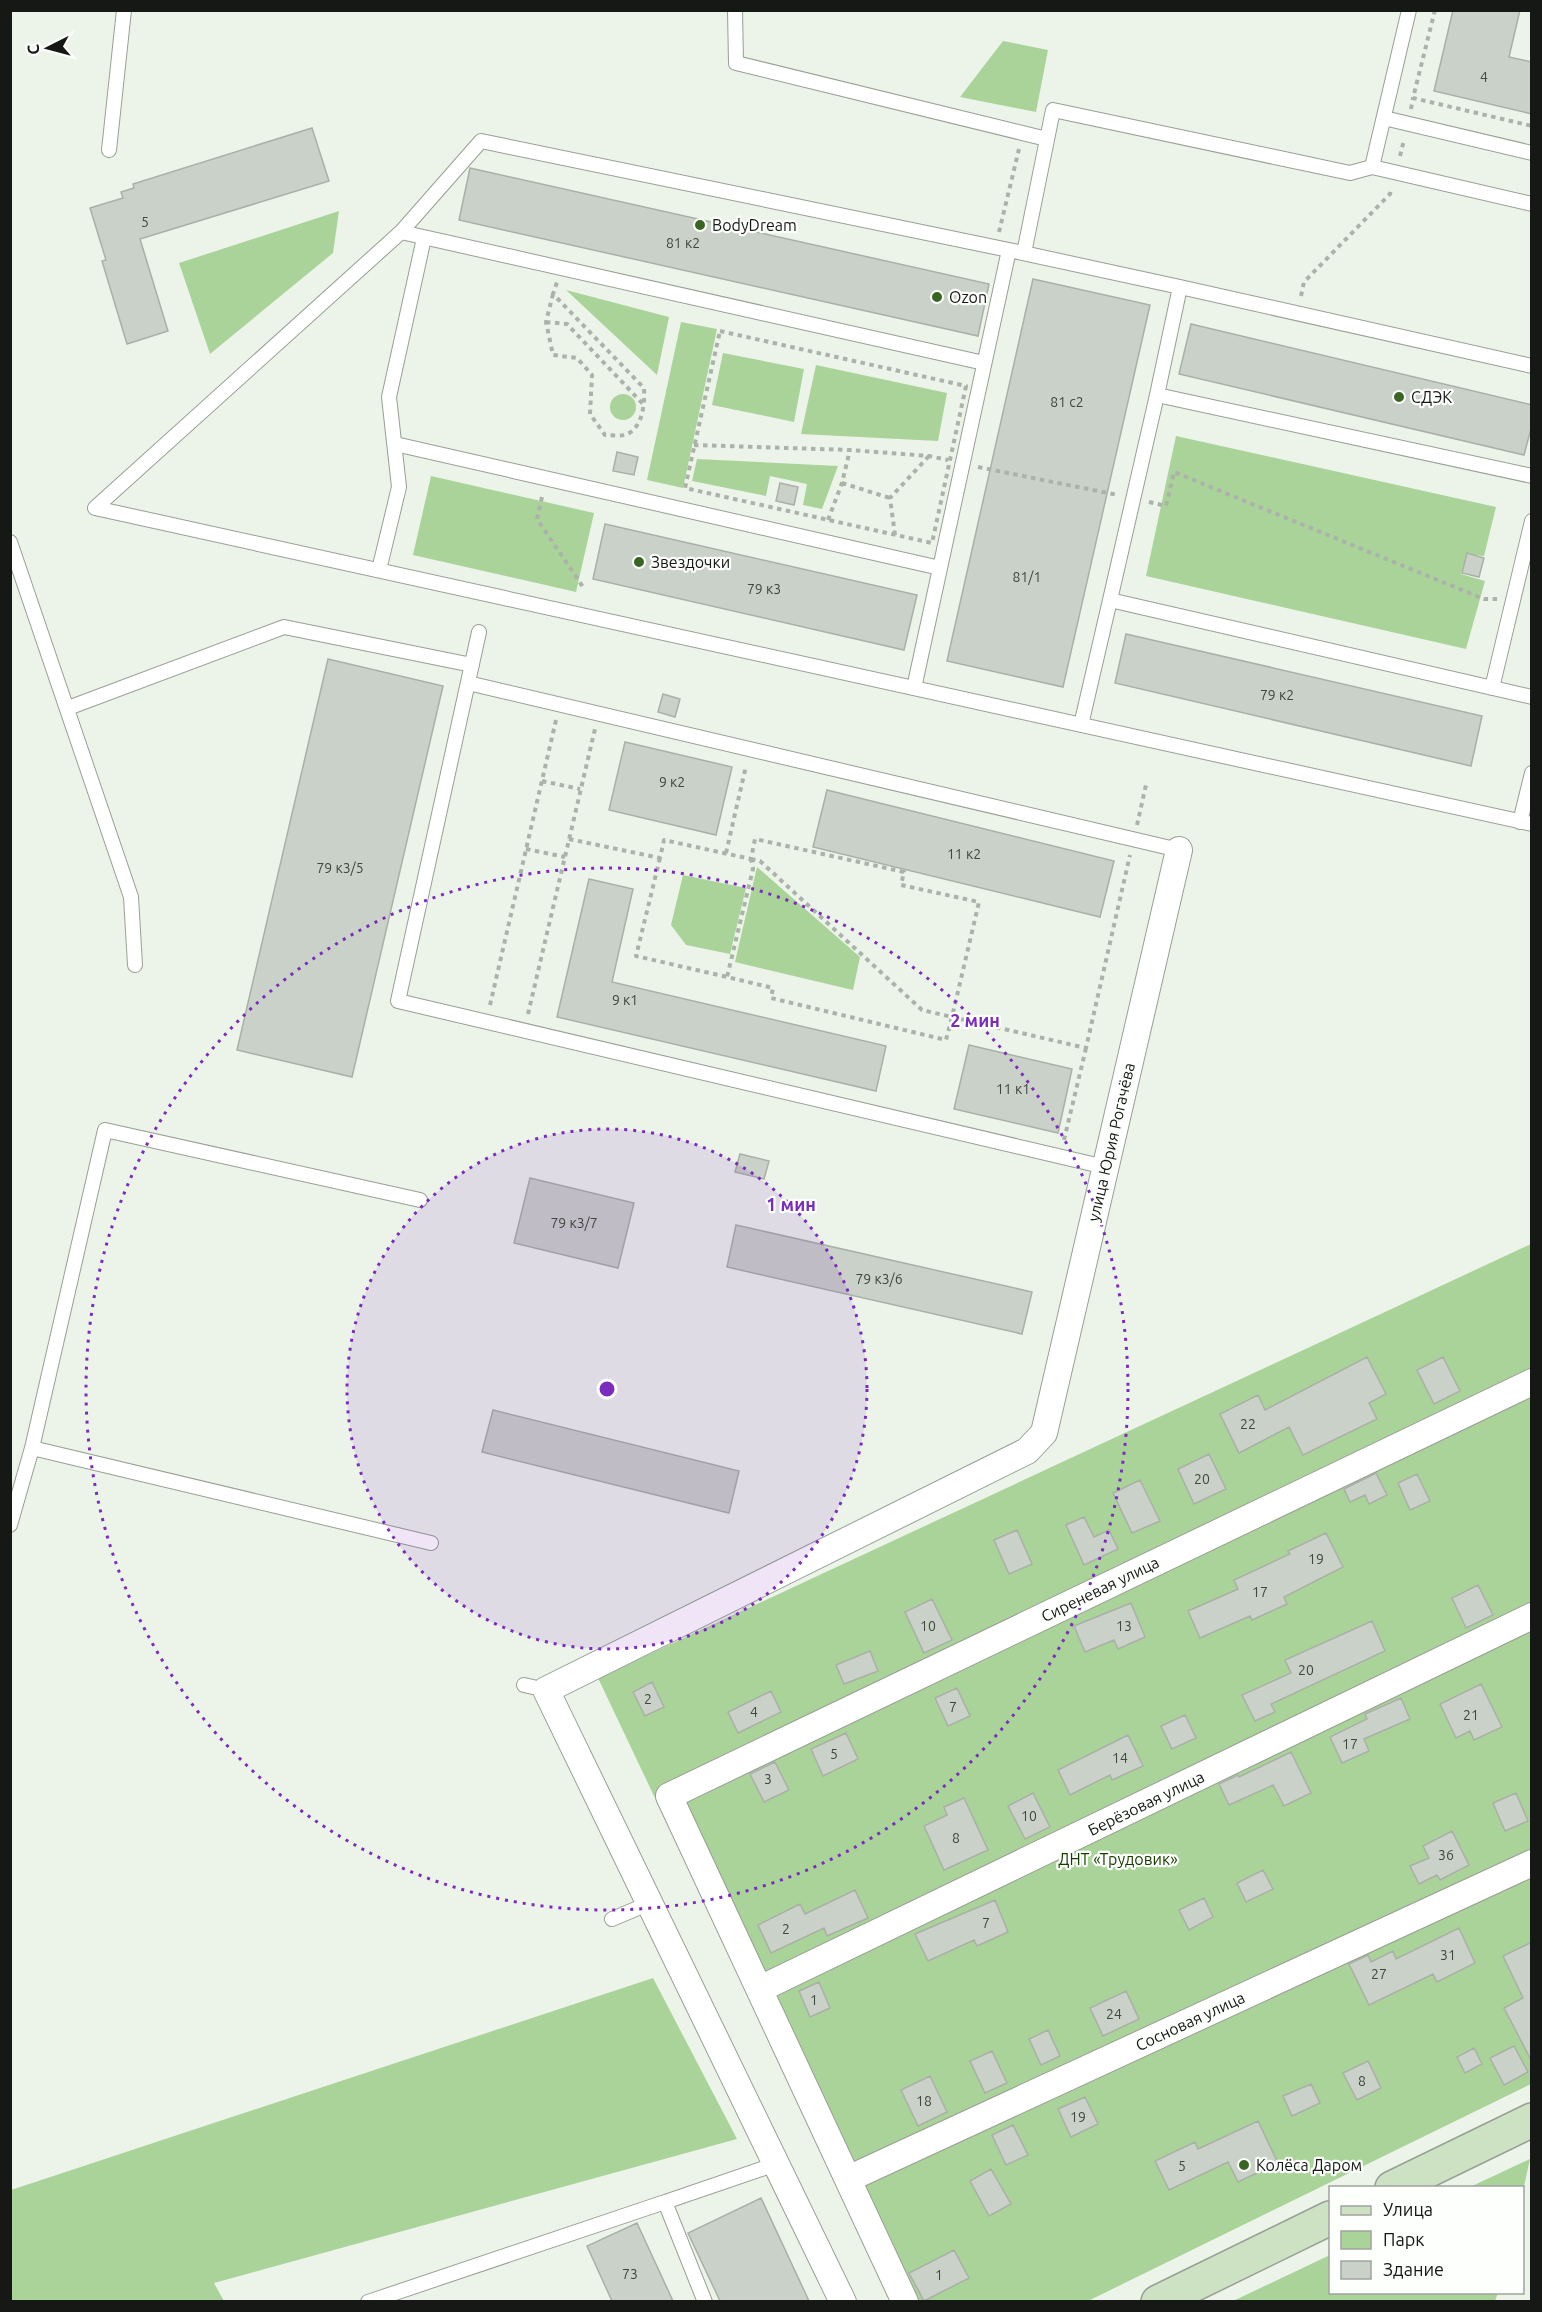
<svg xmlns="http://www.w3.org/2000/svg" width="1542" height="2312" viewBox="0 0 1542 2312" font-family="Ubuntu,sans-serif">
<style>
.green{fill:#aad399}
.building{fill:#cad1c8;stroke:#a9b0a6;stroke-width:1.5}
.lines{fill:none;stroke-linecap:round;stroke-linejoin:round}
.lane-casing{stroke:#989f95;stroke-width:16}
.street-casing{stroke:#989f95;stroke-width:28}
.secondary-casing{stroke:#989f95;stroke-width:36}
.path{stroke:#abb2aa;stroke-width:4;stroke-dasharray:4.5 4.5;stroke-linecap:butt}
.lane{stroke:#fff;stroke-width:14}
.street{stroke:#fff;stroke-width:26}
.secondary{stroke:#cde2c2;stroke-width:33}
.ring{fill:none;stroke:#7b2cbf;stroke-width:3;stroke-dasharray:3 6}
.poi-dot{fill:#396523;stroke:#fdfffd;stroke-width:2}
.labels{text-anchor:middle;stroke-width:4.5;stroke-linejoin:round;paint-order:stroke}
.number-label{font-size:14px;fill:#424641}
.poi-label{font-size:16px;fill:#151814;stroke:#fdfffd;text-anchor:start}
.street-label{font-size:16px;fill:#151814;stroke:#fdfffd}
.park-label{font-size:16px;fill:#183c01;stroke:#fdfffd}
.centre{fill:#7b2cbf;stroke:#fdfffd;stroke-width:3}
.ring-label{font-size:18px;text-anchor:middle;font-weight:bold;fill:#7b2cbf;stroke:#fdfffd;stroke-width:4.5;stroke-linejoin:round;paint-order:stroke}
</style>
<rect width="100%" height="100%" fill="#ecf4ea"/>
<path class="green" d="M 1003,41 L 1048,50 L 1036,112 L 960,97 Z
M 339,211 L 333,253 L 210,354 L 179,263 Z
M 566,290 L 669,317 L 657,375 Z
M 681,322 L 717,329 L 683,488 L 647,480 Z
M 723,353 L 804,369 L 794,422 L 712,405 Z
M 816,365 L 947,393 L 938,441 L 801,434 Z
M610 407a13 13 0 1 1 26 0a13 13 0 1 1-26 0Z
M 1176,436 L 1496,507 L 1484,556 L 1467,554 L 1461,574 L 1485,581 L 1466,649 L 1146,576 Z
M 697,459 L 838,466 L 822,509 L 803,505 L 807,484 L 770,476 L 766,496 L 692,481 Z
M 431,476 L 594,513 L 576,592 L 413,555 Z
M 757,867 L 860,957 L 853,990 L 735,962 Z
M 683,875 L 746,888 L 730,954 L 686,945 L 671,925 Z
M 1531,1244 L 1531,2084 L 1088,2301 L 890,2301 L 720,1935 L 598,1678 Z
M 653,1978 L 737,2139 L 214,2283 L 224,2301 L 11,2301 L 11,2190 Z
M 1530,2159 L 1523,2191 L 1522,2188 L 1470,2187 Z
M 1330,2255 L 1330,2292 L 1498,2293 L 1495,2301 L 1233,2301 Z"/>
<path class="building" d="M 1453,10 L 1520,10 L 1509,57 L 1532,62 L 1532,114 L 1434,91 Z
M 312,128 L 329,181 L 140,239 L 168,331 L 127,344 L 102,261 L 106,260 L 90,208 L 123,198 L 121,192 L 134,188 L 133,184 Z
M 470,168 L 989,284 L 978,336 L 459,220 Z
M 1033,279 L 1150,305 L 1063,687 L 947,661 Z
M 1191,324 L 1532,405 L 1532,425 L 1524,455 L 1179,374 Z
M 617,452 L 638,457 L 634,475 L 613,471 Z
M 780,483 L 798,487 L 794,505 L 776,501 Z
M 605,524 L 917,595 L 904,650 L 593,579 Z
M 1467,553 L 1484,558 L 1479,577 L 1462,573 Z
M 1126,634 L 1482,716 L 1471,766 L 1115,683 Z
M 328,659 L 443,686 L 352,1077 L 237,1050 Z
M 663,694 L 680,699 L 675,717 L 658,712 Z
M 625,742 L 732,767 L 716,835 L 609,810 Z
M 827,790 L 1114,861 L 1100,917 L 813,847 Z
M 589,879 L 633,889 L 612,982 L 886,1046 L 876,1091 L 557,1017 Z
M 969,1045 L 1072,1069 L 1058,1133 L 954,1109 Z
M 740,1154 L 769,1161 L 764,1179 L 735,1172 Z
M 530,1178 L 634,1203 L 618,1268 L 514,1243 Z
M 736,1225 L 1032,1292 L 1022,1334 L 727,1267 Z
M 1367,1357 L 1386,1394 L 1369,1403 L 1377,1419 L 1303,1455 L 1289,1427 L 1239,1453 L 1220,1414 L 1258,1395 L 1265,1410 Z
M 1443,1357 L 1460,1391 L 1434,1404 L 1417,1370 Z
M 493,1410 L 739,1471 L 729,1513 L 482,1452 Z
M 1209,1454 L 1226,1489 L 1194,1504 L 1178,1469 Z
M 1376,1473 L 1387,1495 L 1369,1504 L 1365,1495 L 1350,1502 L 1344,1489 Z
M 1417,1474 L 1430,1501 L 1410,1510 L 1398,1483 Z
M 1140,1480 L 1160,1521 L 1132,1533 L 1113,1493 Z
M 1084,1517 L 1094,1537 L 1109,1530 L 1118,1549 L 1084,1565 L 1066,1525 Z
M 1017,1530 L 1032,1564 L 1009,1574 L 994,1540 Z
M 1326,1533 L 1343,1567 L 1284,1597 L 1287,1604 L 1252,1620 L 1250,1616 L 1200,1638 L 1188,1611 L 1238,1589 L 1234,1580 L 1290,1554 L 1288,1551 Z
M 1478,1585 L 1493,1615 L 1466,1628 L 1452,1598 Z
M 932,1599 L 952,1640 L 924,1653 L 905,1612 Z
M 1131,1603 L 1145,1637 L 1118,1649 L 1114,1640 L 1085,1652 L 1074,1626 Z
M 1372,1621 L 1385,1651 L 1271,1704 L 1275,1712 L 1255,1721 L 1242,1695 L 1291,1673 L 1285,1660 Z
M 870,1651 L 878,1671 L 844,1684 L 836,1665 Z
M 652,1682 L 664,1707 L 645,1716 L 633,1692 Z
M 1481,1684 L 1502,1727 L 1474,1740 L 1470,1731 L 1456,1738 L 1440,1704 Z
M 957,1688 L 970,1716 L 948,1726 L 935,1698 Z
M 771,1691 L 781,1712 L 738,1733 L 728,1712 Z
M 1401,1698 L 1410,1719 L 1364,1739 L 1369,1751 L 1342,1763 L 1330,1737 L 1367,1719 L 1365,1714 Z
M 1185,1715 L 1196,1738 L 1172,1749 L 1161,1726 Z
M 846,1733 L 858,1759 L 823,1776 L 811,1749 Z
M 1128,1735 L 1143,1766 L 1112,1780 L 1110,1775 L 1070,1795 L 1058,1770 Z
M 1291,1752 L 1311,1793 L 1284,1806 L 1273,1785 L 1229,1805 L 1219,1784 L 1238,1775 L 1239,1777 Z
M 775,1762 L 789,1790 L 764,1802 L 750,1774 Z
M 1033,1793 L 1050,1827 L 1025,1839 L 1008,1806 Z
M 1516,1793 L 1528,1821 L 1505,1831 L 1493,1803 Z
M 964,1798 L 988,1850 L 944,1870 L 924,1826 L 947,1815 L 944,1807 Z
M 1452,1831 L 1469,1865 L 1440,1880 L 1437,1875 L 1419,1884 L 1410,1866 L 1429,1858 L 1423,1846 Z
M 1263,1870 L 1273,1889 L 1246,1902 L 1237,1883 Z
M 855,1890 L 868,1918 L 827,1936 L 824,1928 L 771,1953 L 758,1925 L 800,1904 L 805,1914 Z
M 1204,1898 L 1213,1917 L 1189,1930 L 1179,1910 Z
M 995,1900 L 1008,1932 L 977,1946 L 974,1940 L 928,1961 L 915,1934 Z
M 1459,1928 L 1475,1963 L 1437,1982 L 1433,1974 L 1369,2005 L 1349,1964 L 1368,1955 L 1371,1962 L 1393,1951 L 1396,1959 Z
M 1532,1942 L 1532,2062 L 1504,2008 L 1523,1998 L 1503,1956 Z
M 819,1982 L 830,2008 L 810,2017 L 799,1991 Z
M 1126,1991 L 1139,2019 L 1103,2036 L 1090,2008 Z
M 1048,2030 L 1060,2056 L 1041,2065 L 1029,2039 Z
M 1514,2046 L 1528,2072 L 1504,2085 L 1490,2058 Z
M 1474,2048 L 1482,2064 L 1465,2073 L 1457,2057 Z
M 992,2051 L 1007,2083 L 985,2093 L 970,2061 Z
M 1368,2061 L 1381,2088 L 1357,2100 L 1343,2073 Z
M 930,2076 L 947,2112 L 918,2126 L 901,2090 Z
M 1311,2084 L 1320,2103 L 1292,2116 L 1283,2096 Z
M 1085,2097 L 1098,2124 L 1071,2137 L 1058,2109 Z
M 1258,2121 L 1278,2163 L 1238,2182 L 1228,2162 L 1169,2190 L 1155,2161 L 1195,2142 L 1198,2149 Z
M 1013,2125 L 1028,2155 L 1006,2165 L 992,2135 Z
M 991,2169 L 1011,2204 L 989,2216 L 970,2181 Z
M 761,2198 L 809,2301 L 720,2301 L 688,2233 Z
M 637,2223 L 673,2301 L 612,2301 L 587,2246 Z
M 954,2250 L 969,2278 L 924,2301 L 909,2273 Z"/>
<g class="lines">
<defs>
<path id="lane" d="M 735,10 L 736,63 L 1047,139
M 1384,118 L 1532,153
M 109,150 L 124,10
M 1372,167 L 1409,10
M 1024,253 L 1053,110 L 1350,173 L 1372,167 L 1532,204
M 1180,287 L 1532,366
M 984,363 L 401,232 L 481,141 L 1009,250
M 395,444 L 940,568
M 95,508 L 1532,824
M 95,508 L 401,232
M 10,542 L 131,897 L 135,965
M 379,570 L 399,487 L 389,397 L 424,238
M 1110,600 L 1157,395
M 479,632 L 398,1001 L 1105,1167
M 468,683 L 1179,850
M 914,688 L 1009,250 L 1180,287 L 1157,395 L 1532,476
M 1492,688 L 1532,521
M 68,708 L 284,627 L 472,665
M 1081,725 L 1110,600 L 1532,697
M 1520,822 L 1532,773
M 32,1448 L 431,1543
M 10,1525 L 32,1448 L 105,1130 L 420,1200
M 524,1685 L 546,1690
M 612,1919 L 650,1903
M 665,2202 L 776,2164
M 368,2302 L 665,2202 L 705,2302"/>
<path id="street" d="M 760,1989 L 1532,1616
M 848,2179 L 1532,1863
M 843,2302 L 546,1690 L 1027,1451 L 1044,1433 L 1179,850
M 905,2302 L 669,1796 L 1532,1382"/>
<path id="secondary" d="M 1392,2188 L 1532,2120
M 1158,2302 L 1330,2218"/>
</defs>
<use href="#lane" class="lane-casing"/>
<use href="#street" class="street-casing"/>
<use href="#secondary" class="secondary-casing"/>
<path class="path" d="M 1435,10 L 1413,98 L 1532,126
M 1411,109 L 1413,98
M 1400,156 L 1404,140
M 999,232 L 1019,149
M 553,294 L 546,322 L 553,355 L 577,358 L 592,375 L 590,414 L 605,435 C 611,435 619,436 625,435 C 643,429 645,403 644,388 L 553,294 L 557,282
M 1301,296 L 1304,282 L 1390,194 L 1391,189
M 546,322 L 567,324 L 644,405
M 720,331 L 966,386 L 932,543 L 685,488 Z
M 694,445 L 850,450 L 929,456 L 948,460
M 978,467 L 1118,495
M 842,483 L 890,498
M 542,497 L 537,519 L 583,587
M 1149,502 L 1166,506 L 1174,472 L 1484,599 L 1498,599
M 828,520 L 842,483 L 850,450
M 895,535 L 890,498 L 929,456
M 542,781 L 580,789
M 1137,825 L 1146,785
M 569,839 L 660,858 L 664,840 L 751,859 L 755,839 L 904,872 L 901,885 L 979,902 L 952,1017 L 1086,1048 L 1130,855
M 526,849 L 565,857
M 726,853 L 746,766
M 660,858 L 636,956 L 727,977
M 751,859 L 760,861 L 922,1010 L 952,1017 L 946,1040 L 771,998 L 773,988 L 727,977 L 753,869 Z
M 490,1005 L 556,720
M 528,1014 L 595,729
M 1064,1140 L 1086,1048"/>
<use href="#lane" class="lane"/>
<use href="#street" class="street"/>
<use href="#secondary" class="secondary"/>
</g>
<circle cx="607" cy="1389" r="260" fill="#7b2cbf" fill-opacity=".12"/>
<g class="ring">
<circle cx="607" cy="1389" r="260"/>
<circle cx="607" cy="1389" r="521"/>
</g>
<g class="poi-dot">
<circle cx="700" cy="225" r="6"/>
<circle cx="937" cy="297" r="6"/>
<circle cx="1399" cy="397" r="6"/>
<circle cx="639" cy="562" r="6"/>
<circle cx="1244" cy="2165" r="6"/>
</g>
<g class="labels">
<g class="number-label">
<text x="1484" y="82">4</text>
<text x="145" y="227">5</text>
<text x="683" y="248">81 к2</text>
<text x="1067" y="407">81 с2</text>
<text x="1027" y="582">81/1</text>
<text x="764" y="594">79 к3</text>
<text x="1277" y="700">79 к2</text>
<text x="672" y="787">9 к2</text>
<text x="964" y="859">11 к2</text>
<text x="340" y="873">79 к3/5</text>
<text x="625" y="1005">9 к1</text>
<text x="1013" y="1094">11 к1</text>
<text x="574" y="1228">79 к3/7</text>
<text x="879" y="1284">79 к3/6</text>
<text x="1248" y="1429">22</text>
<text x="1202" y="1484">20</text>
<text x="1316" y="1564">19</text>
<text x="1260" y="1597">17</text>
<text x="928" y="1631">10</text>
<text x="1124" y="1631">13</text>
<text x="1306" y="1675">20</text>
<text x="648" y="1704">2</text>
<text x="953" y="1712">7</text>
<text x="754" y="1717">4</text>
<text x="1471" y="1720">21</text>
<text x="1350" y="1749">17</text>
<text x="834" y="1759">5</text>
<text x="1120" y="1763">14</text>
<text x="768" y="1784">3</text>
<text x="1029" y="1821">10</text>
<text x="956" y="1843">8</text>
<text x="1446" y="1860">36</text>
<text x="986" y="1928">7</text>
<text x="786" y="1934">2</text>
<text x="1448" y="1960">31</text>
<text x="1379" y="1979">27</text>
<text x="814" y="2005">1</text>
<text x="1114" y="2019">24</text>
<text x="1362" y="2086">8</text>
<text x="924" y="2106">18</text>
<text x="1078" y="2122">19</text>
<text x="1182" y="2171">5</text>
<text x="630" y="2279">73</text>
<text x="939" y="2280">1</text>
</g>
<g class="poi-label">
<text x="712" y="231">BodyDream</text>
<text x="949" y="303">Ozon</text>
<text x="1411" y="403">СДЭК</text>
<text x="651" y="568">Звездочки</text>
<text x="1256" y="2171">Колёса Даром</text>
</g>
<g class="street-label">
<text transform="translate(1111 1142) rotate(-77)" y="6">улица Юрия Рогачёва</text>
<text transform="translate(1100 1589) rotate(-26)" y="6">Сиреневая улица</text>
<text transform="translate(1146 1803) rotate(-26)" y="6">Берёзовая улица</text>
<text transform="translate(1190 2021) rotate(-25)" y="6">Сосновая улица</text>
</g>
<g class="park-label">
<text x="1118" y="1865">ДНТ «Трудовик»</text>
</g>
</g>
<circle cx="607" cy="1389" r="9" class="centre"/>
<g class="ring-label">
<text x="975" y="1027">2 мин</text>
<text x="791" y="1211">1 мин</text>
</g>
<rect width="1542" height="2312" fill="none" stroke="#151814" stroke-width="24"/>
<rect x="1329" y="2186" width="195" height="108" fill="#fdfffd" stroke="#a0a3a0" stroke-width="1.5"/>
<rect x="1341" y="2206" width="30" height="9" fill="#cde2c2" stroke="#a0a3a0" stroke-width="1.5"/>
<text x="1383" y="2216" font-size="18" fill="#151814">Улица</text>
<rect x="1341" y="2231" width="30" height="18" fill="#aad399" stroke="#a0a3a0" stroke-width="1.5"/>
<text x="1383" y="2246" font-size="18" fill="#151814">Парк</text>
<rect x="1341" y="2261" width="30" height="18" fill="#cad1c8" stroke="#a0a3a0" stroke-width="1.5"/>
<text x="1383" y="2276" font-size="18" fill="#151814">Здание</text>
<g transform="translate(48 48) rotate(264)" stroke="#fdfffd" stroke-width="4.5" paint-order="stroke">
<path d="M0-4.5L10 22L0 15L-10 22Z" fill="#151814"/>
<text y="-9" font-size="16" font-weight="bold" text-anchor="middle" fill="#151814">С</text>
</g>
</svg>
